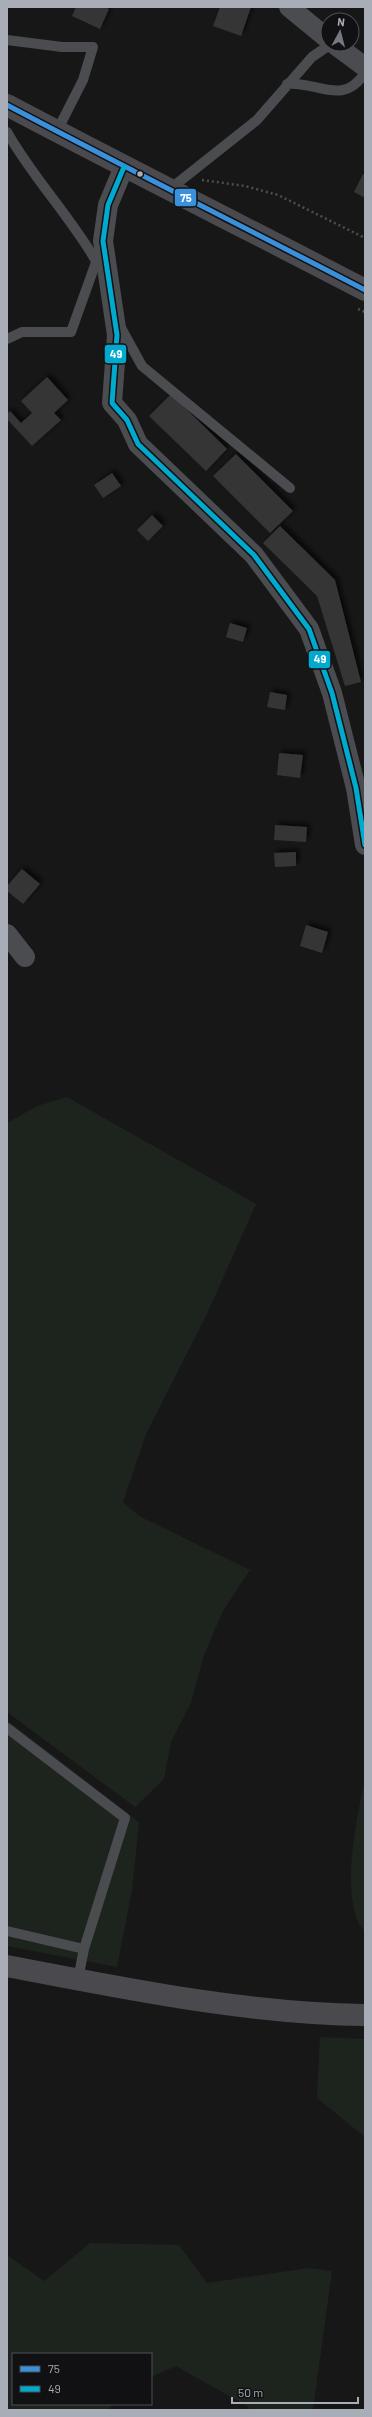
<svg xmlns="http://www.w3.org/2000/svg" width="372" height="2417" viewBox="0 0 372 2417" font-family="Barlow,sans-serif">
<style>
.green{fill:#1d241e}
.building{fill:#353536;filter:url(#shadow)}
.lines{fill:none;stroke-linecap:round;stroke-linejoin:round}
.path{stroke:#4d4e52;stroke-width:2.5;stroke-dasharray:2 3;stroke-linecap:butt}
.lane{stroke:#4b4c50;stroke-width:10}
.street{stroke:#4b4c50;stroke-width:20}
.secondary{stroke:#4a4a4e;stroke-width:22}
.bus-1-casing{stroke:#111113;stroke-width:8}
.bus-2-casing{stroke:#111113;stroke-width:8}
.bus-1{stroke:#3a90db;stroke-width:5}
.bus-2{stroke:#00a9ce;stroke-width:5}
.bus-dot{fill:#a8adb8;stroke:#111113;stroke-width:1.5}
.line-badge{stroke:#111113;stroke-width:1.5}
.badge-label{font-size:11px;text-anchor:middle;font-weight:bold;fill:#fff}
</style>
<defs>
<filter id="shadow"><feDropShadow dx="3.5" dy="-3.5" stdDeviation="2" flood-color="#0009"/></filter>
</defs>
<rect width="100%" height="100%" fill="#171717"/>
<path class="green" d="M 67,1097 L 256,1204 L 208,1312 L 146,1434 L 123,1502 L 139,1516 L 250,1570 L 223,1611 L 204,1655 L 191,1703 L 171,1742 L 164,1779 L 135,1807 L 7,1712 L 7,1123 L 37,1106 Z
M 7,1720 L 139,1822 L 132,1890 L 117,1967 L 7,1946 Z
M 365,1780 L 365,1932 C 338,1903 357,1816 365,1780 Z
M 320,2037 L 365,2039 L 365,2137 L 317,2098 Z
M 90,2243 L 179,2245 L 207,2283 L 309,2268 L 332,2271 L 313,2410 L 248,2410 L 249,2407 L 176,2366 L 151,2377 L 151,2354 L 13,2354 L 13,2404 L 113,2404 L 109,2410 L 7,2410 L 7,2255 L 44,2281 Z"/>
<path class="building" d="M 76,7 L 105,7 L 109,9 L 100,29 L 72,16 Z
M 220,7 L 251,7 L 241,36 L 213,26 Z
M 363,174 L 365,175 L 365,198 L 354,192 Z
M 47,377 L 68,400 L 54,413 L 61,420 L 32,446 L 7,419 L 7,414 L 10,411 L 21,423 L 32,413 L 21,401 Z
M 171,394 L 227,449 L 206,471 L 149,416 Z
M 236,454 L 293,511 L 270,533 L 213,476 Z
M 112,473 L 121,486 L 103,498 L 94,485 Z
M 152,515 L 163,526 L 148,541 L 137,530 Z
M 280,526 L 335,580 L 361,682 L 345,686 L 317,596 L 263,543 Z
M 230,623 L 247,628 L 243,642 L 226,637 Z
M 270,692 L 287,695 L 285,710 L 267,707 Z
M 279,753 L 303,755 L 300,778 L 277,775 Z
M 275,825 L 307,827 L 306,842 L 274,840 Z
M 296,852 L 296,866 L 275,867 L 274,853 Z
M 22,869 L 40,884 L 23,904 L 7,891 L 7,886 Z
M 306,925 L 328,932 L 322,953 L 300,946 Z"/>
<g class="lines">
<path class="path" d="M 202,180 L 245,186 L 278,195 L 365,238
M 358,309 L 365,312"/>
<path class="lane" d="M 7,40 L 62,47 L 93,47 L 83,80 L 57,131
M 287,84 C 318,81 342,107 365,73
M 7,132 C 33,178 70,216 96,261
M 170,189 L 257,120 L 312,57 L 331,44
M 120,326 L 142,366 L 290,488
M 7,339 L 22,332 L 71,332 L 100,251
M 7,1728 L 125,1818 L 84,1949 L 78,1979
M 7,1931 L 84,1949"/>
<path class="street" d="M 289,7 L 328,39
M 334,44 L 365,67
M 124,167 L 108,205 L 103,241 L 117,335 L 112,403 L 127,420 L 138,444 L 254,555 L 309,629 L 332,693 L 356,788 L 365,845
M 7,934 L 25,957"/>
<path class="secondary" d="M 7,105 C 126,168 246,228 365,290
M 7,1966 C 122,1988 248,2014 365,2015"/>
<defs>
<path id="bus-1" d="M 7,105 C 126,168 246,228 365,290"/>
<path id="bus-2" d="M 124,167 L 108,205 L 103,241 L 117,335 L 112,403 L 127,420 L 138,444 L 254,555 L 309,629 L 332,693 L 356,788 L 365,845"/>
</defs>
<use href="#bus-1" class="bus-1-casing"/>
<use href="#bus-2" class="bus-2-casing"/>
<use href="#bus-1" class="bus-1"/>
<use href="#bus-2" class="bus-2"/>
</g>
<circle class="bus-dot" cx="140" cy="174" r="3.5"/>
<g class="line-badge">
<rect x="174" y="188" width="23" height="19" rx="4" fill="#3a90db"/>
<rect x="104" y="344" width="23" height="20" rx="4" fill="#00a9ce"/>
<rect x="308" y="650" width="23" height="19" rx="4" fill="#00a9ce"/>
</g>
<g class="badge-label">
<text x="186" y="202">75</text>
<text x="116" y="358">49</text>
<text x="320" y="663">49</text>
</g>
<rect width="372" height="2417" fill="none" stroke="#a8adb8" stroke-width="16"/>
<rect x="12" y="2353" width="140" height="52" fill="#111113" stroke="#4d4f55"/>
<rect x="20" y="2366" width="20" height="6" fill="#3a90db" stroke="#4d4f55"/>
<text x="48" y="2373" font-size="12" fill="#a8adb8">75</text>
<rect x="20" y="2386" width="20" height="6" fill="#00a9ce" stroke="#4d4f55"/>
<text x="48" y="2393" font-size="12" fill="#a8adb8">49</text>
<g transform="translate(340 32) rotate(7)"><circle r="19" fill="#111113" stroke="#4d4f55"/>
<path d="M0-3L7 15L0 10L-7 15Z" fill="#757880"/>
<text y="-6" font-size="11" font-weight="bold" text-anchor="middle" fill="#a8adb8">N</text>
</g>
<path d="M232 2397v6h126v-6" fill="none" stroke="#a8adb8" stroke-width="2"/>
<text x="238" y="2397" font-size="12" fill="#a8adb8" stroke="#111113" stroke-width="3" paint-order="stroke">50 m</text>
</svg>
